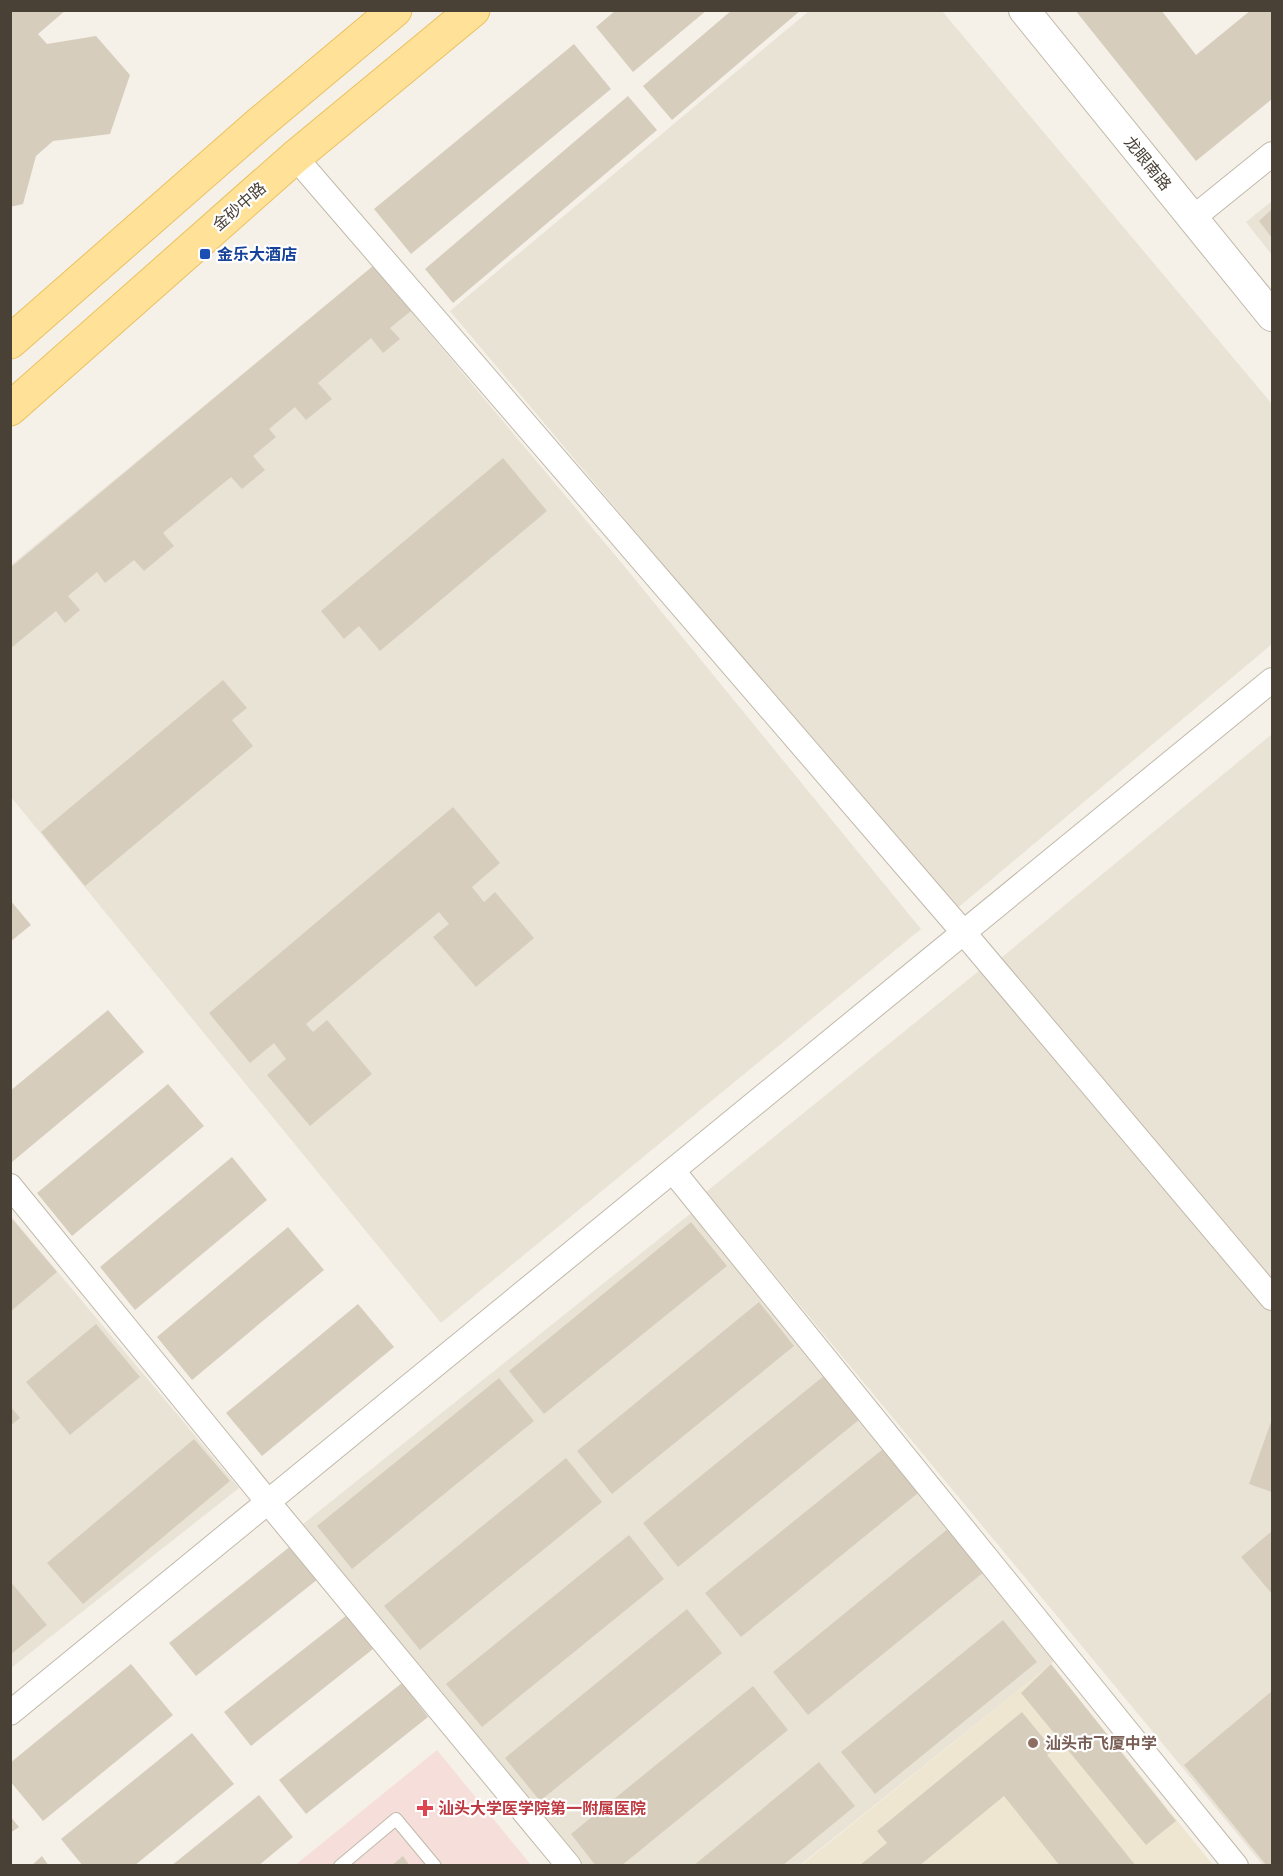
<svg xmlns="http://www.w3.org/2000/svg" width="1283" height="1876" viewBox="0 0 1283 1876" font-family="Figtree,'Noto Sans SC',sans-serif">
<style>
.residential{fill:#e9e3d6}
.education{fill:#efe6d1}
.medical{fill:#f6dfdb}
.building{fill:#d7cdbd}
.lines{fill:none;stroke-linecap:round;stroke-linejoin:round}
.service-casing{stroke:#c1b9aa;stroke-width:14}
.minor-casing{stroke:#c1b9aa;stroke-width:26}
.tertiary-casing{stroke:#c1b9aa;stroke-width:32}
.primary-casing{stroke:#eac161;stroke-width:35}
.service{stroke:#fff;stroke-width:12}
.minor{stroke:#fff;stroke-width:24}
.tertiary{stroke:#fff;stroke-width:30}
.primary{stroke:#ffe197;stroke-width:33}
.transit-dot{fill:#1a4fb4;stroke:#fff;stroke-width:2}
.education-dot{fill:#8d6e63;stroke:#fff;stroke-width:2}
.health-dot{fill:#e0444e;stroke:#fff;stroke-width:2}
.labels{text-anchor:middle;stroke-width:4.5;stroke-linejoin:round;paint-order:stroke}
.street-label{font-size:16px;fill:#494136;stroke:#fff}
.transit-label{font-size:16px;font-weight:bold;fill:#164399;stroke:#fff;text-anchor:start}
.education-label{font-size:16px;font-weight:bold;fill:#785e54;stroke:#fff;text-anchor:start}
.health-label{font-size:16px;font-weight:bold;fill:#be3a42;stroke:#fff;text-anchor:start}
</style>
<rect width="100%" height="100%" fill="#f5f1e8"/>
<path class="residential" d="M 809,11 L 942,11 L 1272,404 L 1272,644 L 954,911 L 450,311 Z
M 1272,201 L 1272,255 L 1246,222 Z
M 373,266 L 620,561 L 921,929 L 441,1323 L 11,797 L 10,566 Z
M 1272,734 L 1272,1289 L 1001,958 Z
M 980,970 L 1272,1312 L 1272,1865 L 1263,1865 L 706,1192 Z
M 695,1210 L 1061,1654 L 1051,1664 L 800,1865 L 581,1865 L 298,1528 Z
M 10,1215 L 239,1488 L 11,1668 L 10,1668 Z"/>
<path class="education" d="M 1051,1664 L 1213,1865 L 800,1866 Z"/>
<path class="medical" d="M 437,1750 L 531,1865 L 294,1866 Z"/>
<path class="building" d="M 10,10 L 66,10 L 38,34 L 47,44 L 96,36 L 130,75 L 110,134 L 53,141 L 36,156 L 23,204 L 10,207 Z
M 616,10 L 707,10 L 633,72 L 596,27 Z
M 732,10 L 801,10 L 672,120 L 643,86 Z
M 1075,10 L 1161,10 L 1196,55 L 1251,10 L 1272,10 L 1272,99 L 1196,161 Z
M 574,44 L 611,89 L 411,254 L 374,209 Z
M 628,96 L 657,130 L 453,303 L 425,269 Z
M 1272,209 L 1272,238 L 1259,221 Z
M 373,266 L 411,311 L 390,328 L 400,339 L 383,353 L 371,338 L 318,383 L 332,399 L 306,420 L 295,407 L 269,429 L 276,437 L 253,456 L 265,470 L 242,489 L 231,477 L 163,533 L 174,546 L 144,571 L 134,560 L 105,583 L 97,572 L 68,596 L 80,610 L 65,623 L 56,611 L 10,649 L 10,568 Z
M 503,458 L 547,511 L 380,651 L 359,626 L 344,639 L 321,611 Z
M 223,680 L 247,708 L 232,720 L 253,746 L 85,886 L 41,832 Z
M 453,807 L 500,863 L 472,887 L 484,902 L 495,892 L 534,938 L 476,987 L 433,937 L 449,924 L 439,912 L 306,1024 L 313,1032 L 327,1020 L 372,1074 L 310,1126 L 267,1075 L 286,1059 L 274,1043 L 250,1063 L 209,1013 Z
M 10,900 L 31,925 L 10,942 Z
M 108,1010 L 144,1052 L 12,1162 L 10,1159 L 10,1091 Z
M 168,1084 L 204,1126 L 72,1236 L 37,1193 Z
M 232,1157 L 267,1200 L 135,1310 L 100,1267 Z
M 13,1220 L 57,1272 L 10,1312 L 10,1222 Z
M 691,1222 L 727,1266 L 544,1414 L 509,1371 Z
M 288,1227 L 324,1270 L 192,1380 L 157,1337 Z
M 759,1302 L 794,1346 L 612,1494 L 577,1451 Z
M 358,1304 L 394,1347 L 262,1456 L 226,1413 Z
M 96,1324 L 140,1377 L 70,1435 L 26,1382 Z
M 825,1375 L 860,1419 L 678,1567 L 643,1523 Z
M 499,1378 L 534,1421 L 352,1569 L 317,1526 Z
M 10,1406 L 20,1418 L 10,1426 Z
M 1272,1419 L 1272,1492 L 1249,1484 Z
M 194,1439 L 230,1481 L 83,1604 L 47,1563 Z
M 888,1445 L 923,1489 L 741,1637 L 705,1593 Z
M 566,1458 L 602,1502 L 420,1650 L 384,1606 Z
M 955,1523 L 990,1567 L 808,1715 L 773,1672 Z
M 1272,1531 L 1272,1594 L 1241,1557 Z
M 629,1535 L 664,1579 L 482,1727 L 446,1684 Z
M 292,1545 L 318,1579 L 196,1676 L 169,1643 Z
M 10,1581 L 47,1625 L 10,1655 Z
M 687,1609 L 722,1653 L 540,1801 L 505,1758 Z
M 347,1615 L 373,1649 L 251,1746 L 224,1712 Z
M 1003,1620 L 1037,1662 L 875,1794 L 841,1752 Z
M 131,1664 L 173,1715 L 43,1821 L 10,1781 L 10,1763 Z
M 1051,1664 L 1176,1821 L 1146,1845 L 1021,1693 Z
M 402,1683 L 428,1717 L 306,1814 L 279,1780 Z
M 753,1686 L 788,1730 L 621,1866 L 596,1866 L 571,1834 Z
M 1272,1691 L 1272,1766 L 1271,1767 L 1272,1769 L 1272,1863 L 1267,1866 L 1184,1765 Z
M 1022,1712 L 1053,1750 L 1047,1755 L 1136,1866 L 1060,1866 L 1004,1796 L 919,1866 L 859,1866 L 887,1843 L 877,1831 Z
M 192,1733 L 234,1784 L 134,1866 L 83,1866 L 61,1839 Z
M 819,1762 L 855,1806 L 782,1866 L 693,1866 Z
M 259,1795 L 293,1837 L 258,1866 L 171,1866 Z
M 10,1816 L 19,1827 L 10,1833 Z
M 42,1856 L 49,1866 L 31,1866 Z
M 403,1856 L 410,1866 L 391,1866 Z"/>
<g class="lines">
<defs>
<path id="service" d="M 340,1866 L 396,1819 L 435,1866"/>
<path id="minor" d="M 295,157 L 964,933 L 1272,1298
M 1193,218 L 1272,154
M 673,1171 L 1236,1866
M 10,1186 L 268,1502 L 569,1866
M 10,1713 L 1272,680"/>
<path id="tertiary" d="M 1024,10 L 1272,316"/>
<path id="primary" d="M 10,342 L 260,123 L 395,10
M 10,409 L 295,157 L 473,10"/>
</defs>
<use href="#service" class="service-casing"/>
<use href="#minor" class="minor-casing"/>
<use href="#tertiary" class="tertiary-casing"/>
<use href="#primary" class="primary-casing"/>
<use href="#service" class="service"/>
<use href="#minor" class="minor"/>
<use href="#tertiary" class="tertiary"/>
<use href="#primary" class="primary"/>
</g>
<rect class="transit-dot" x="199" y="248" width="12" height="12" rx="3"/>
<circle class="education-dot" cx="1033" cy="1743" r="6"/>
<path class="health-dot" d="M422 1799h6v6h6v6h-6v6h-6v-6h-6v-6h6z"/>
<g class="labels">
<g class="street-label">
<text transform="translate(1148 163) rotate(51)" y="6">龙眼南路</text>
<text transform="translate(239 206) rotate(-41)" y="6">金砂中路</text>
</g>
<g class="transit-label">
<text x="217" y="260">金乐大酒店</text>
</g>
<g class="education-label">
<text x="1045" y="1749">汕头市飞厦中学</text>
</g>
<g class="health-label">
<text x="438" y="1814">汕头大学医学院第一附属医院</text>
</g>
</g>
<rect width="1283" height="1876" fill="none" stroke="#494136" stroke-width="24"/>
</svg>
